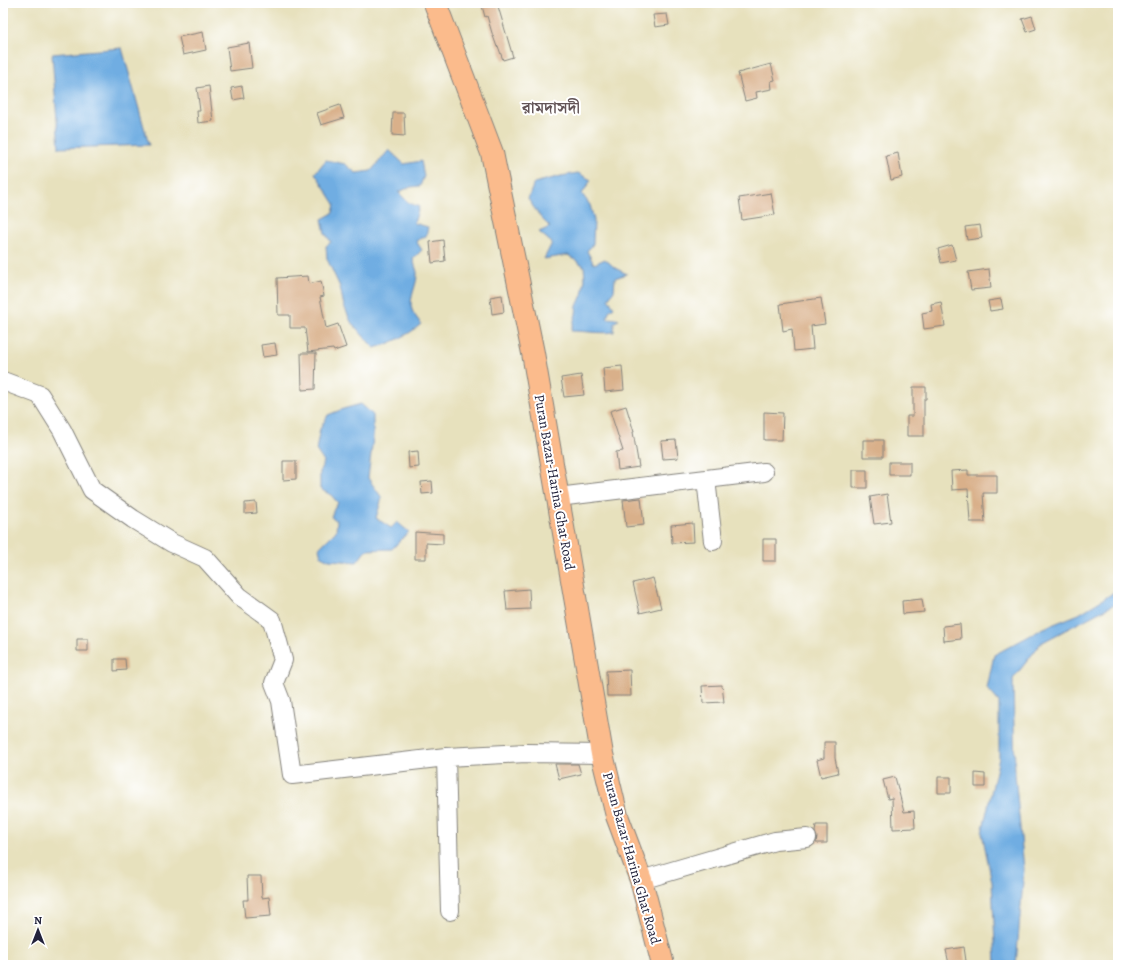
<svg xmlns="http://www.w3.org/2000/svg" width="1121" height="968" viewBox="0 0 1121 968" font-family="Alegreya,'Noto Serif Bengali',serif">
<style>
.water{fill:#70ade2;stroke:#49688e}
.building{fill:#d9b08a}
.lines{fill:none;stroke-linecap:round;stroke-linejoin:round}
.minor-casing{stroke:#84827c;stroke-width:20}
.major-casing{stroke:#84827c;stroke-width:24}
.minor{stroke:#fff;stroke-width:18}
.major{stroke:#fbbb8c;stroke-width:22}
.labels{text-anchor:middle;stroke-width:4;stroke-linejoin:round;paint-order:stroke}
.street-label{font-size:14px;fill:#22223b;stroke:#fff}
.quarter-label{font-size:16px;font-weight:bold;fill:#625457;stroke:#fff}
</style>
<rect width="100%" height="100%" fill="#fff"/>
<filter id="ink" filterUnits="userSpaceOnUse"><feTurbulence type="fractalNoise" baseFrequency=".025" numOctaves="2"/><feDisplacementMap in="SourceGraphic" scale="8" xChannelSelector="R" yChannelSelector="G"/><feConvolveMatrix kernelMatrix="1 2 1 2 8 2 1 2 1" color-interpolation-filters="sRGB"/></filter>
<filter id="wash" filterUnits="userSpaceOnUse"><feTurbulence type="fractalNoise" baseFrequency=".012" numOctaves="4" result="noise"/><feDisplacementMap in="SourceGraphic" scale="16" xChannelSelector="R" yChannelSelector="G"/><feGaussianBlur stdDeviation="0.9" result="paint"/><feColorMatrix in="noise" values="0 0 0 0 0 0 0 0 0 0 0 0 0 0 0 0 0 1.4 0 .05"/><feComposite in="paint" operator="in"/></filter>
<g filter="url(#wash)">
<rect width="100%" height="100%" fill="#e7e1bd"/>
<path class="water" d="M 122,48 L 149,145 L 59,148 L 52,54 Z
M 389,150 L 404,164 L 421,161 L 424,176 L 420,186 L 411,187 L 398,192 L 409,203 L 419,207 L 414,223 L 428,227 L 426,236 L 416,241 L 422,250 L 413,259 C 414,263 416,268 417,272 C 418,285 408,298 412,310 C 414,315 418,319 421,324 C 409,335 390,344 374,348 L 351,322 L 344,306 L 340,287 L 327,259 L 326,246 L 331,242 L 325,233 L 322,219 L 333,213 L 335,204 L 315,173 L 326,160 L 345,164 L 356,173 L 371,171 Z
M 578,173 L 591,180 L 582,194 L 590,205 L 594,220 L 593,244 L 587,251 L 594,264 L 605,259 L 615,268 L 627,274 L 615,278 L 614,291 L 608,299 L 614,307 L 609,311 L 607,318 L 619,319 L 614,323 L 614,332 C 600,334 586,331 571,331 L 576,314 L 577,306 L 582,295 L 585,279 L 584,266 L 568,255 L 544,259 L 552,243 L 539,232 L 550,227 L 541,218 L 528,199 L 534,183 L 561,176 Z
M 361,404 L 373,415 L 373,438 L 368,478 L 382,498 L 376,518 L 391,528 L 397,522 L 409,532 L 392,549 L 366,550 L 357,562 L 329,560 L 321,556 L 319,548 L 336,531 L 337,521 L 331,517 L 334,509 L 338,503 L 331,495 L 320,489 L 320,470 L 324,462 L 316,450 L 320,429 L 328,415 L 343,409 Z
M 1118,590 L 1118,604 L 1111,606 L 1041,643 L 1013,679 L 1015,774 L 1024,869 L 1016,965 L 996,965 L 992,882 L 982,833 L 999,758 L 999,702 L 987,688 L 994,655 L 1044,628 L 1079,614 Z"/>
<g id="blocks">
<path class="building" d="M 492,3 L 497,3 L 513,57 L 503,60 L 498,46 L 497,47 L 492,33 L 487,16 L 485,17 L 482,6 Z
M 667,14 L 669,25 L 655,27 L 653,15 Z
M 1032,16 L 1036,29 L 1027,32 L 1022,19 Z
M 203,32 L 206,50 L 183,55 L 179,37 Z
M 249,43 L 252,68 L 230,71 L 227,47 Z
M 771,64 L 775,80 L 771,81 L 772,89 L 756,92 L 757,98 L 745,101 L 738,73 Z
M 209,86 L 213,121 L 198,123 L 197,111 L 200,111 L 197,88 Z
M 242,86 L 244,98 L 233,100 L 231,88 Z
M 340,105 L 344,118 L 321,125 L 317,113 Z
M 393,113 L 404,113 L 405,136 L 392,135 Z
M 898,153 L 902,177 L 891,180 L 886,156 Z
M 771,193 L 775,215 L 742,220 L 739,198 Z
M 980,225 L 982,238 L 967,240 L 965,227 Z
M 443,240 L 445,261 L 432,263 L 430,242 Z
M 952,245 L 956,260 L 941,263 L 938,249 Z
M 989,269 L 991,288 L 971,290 L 968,272 Z
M 308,276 L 309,284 L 321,281 L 324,296 L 320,297 L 326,328 L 338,324 L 346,347 L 334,351 L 333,349 L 308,352 L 305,328 L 290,328 L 290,315 L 278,315 L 277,278 Z
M 502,295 L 504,312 L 492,314 L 490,297 Z
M 821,298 L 825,324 L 811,326 L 813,349 L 794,351 L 792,329 L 783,331 L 780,304 Z
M 1001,299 L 1003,309 L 990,311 L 988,301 Z
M 941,302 L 945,326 L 924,329 L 922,313 L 932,311 L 931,304 Z
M 275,343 L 277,355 L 263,357 L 261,345 Z
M 301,353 L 316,353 L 315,389 L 302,390 Z
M 622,366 L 624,390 L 605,392 L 603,368 Z
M 581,375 L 584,395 L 564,397 L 561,378 Z
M 913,387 L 926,387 L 926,399 L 924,399 L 924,436 L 907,436 L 907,416 L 913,416 Z
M 626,406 L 634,432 L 633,432 L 639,467 L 618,470 L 616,452 L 623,451 L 610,411 Z
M 764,412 L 783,413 L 782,440 L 764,440 Z
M 676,440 L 678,458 L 663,459 L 661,441 Z
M 863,440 L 883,440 L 883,457 L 863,457 Z
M 418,451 L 419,467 L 409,468 L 408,452 Z
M 283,461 L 296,461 L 296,479 L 283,480 Z
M 889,462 L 910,462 L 910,475 L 889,475 Z
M 853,470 L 867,470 L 867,488 L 853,488 Z
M 968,470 L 968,475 L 997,475 L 997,493 L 983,493 L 985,522 L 970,522 L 968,489 L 952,490 L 951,471 Z
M 432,481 L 433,493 L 422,494 L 421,482 Z
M 887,494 L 891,522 L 874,524 L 870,497 Z
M 641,498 L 644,525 L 626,527 L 623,500 Z
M 256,502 L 257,513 L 245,514 L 245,503 Z
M 693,523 L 694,542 L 672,543 L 671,525 Z
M 415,532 L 443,534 L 443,544 L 426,543 L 426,559 L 415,559 Z
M 763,539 L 776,539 L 776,561 L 763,561 Z
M 653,578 L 661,608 L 640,613 L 633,583 Z
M 529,589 L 530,609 L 507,610 L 505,591 Z
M 922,599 L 924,612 L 903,614 L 902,601 Z
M 960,624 L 961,639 L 944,641 L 943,626 Z
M 77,639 L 88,639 L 88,651 L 77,651 Z
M 114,659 L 125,659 L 126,670 L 114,671 Z
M 630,670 L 631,696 L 607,696 L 606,671 Z
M 722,685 L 724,702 L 703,703 L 702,686 Z
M 824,742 L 835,742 L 835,758 L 838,773 L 821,777 L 817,760 L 824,758 Z
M 555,764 L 578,764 L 581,774 L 559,779 Z
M 975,773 L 985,774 L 985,787 L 975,787 Z
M 895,777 L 904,812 L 914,811 L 915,828 L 893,829 L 892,798 L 888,799 L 883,780 Z
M 938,777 L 951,777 L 951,793 L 938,793 Z
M 816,825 L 827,825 L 827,843 L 816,843 L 817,837 L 815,832 Z
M 247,876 L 261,876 L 262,898 L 269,897 L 271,916 L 245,918 L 243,900 L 248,900 Z
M 964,947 L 966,961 L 949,964 L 946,950 Z"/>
</g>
</g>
<g filter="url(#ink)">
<use href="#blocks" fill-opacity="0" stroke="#84827c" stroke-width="1"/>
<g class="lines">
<defs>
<path id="minor" d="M 3,381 L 40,395 L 62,430 L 92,490 L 133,519 L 172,543 L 205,558 L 239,596 L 272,620 L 283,660 L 274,683 L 281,701 L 292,775 L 446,757 L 526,753 L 602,754
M 706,479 L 713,541
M 558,497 L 764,472
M 446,757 L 450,911
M 641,880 L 775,841 L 807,838"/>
<path id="major" d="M 435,3 L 492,153 L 533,353 L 602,754 L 617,816 L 641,880 L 663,965"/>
</defs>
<use href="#minor" class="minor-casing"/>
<use href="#major" class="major-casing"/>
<use href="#minor" class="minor"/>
<use href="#major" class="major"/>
</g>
</g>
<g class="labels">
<g class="street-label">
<text transform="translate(555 482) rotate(80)" y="5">Puran Bazar-Harina Ghat Road</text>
<text transform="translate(632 858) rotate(74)" y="5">Puran Bazar-Harina Ghat Road</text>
</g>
<g class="quarter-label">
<text x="551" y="113">রামদাসদী</text>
</g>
</g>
<rect width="1121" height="968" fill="none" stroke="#fff" stroke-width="16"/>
<g transform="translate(38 930)" stroke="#ffffff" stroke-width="3" paint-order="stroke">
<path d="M0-3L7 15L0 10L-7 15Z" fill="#22223b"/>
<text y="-6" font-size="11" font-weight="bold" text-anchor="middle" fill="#22223b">N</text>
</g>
</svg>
